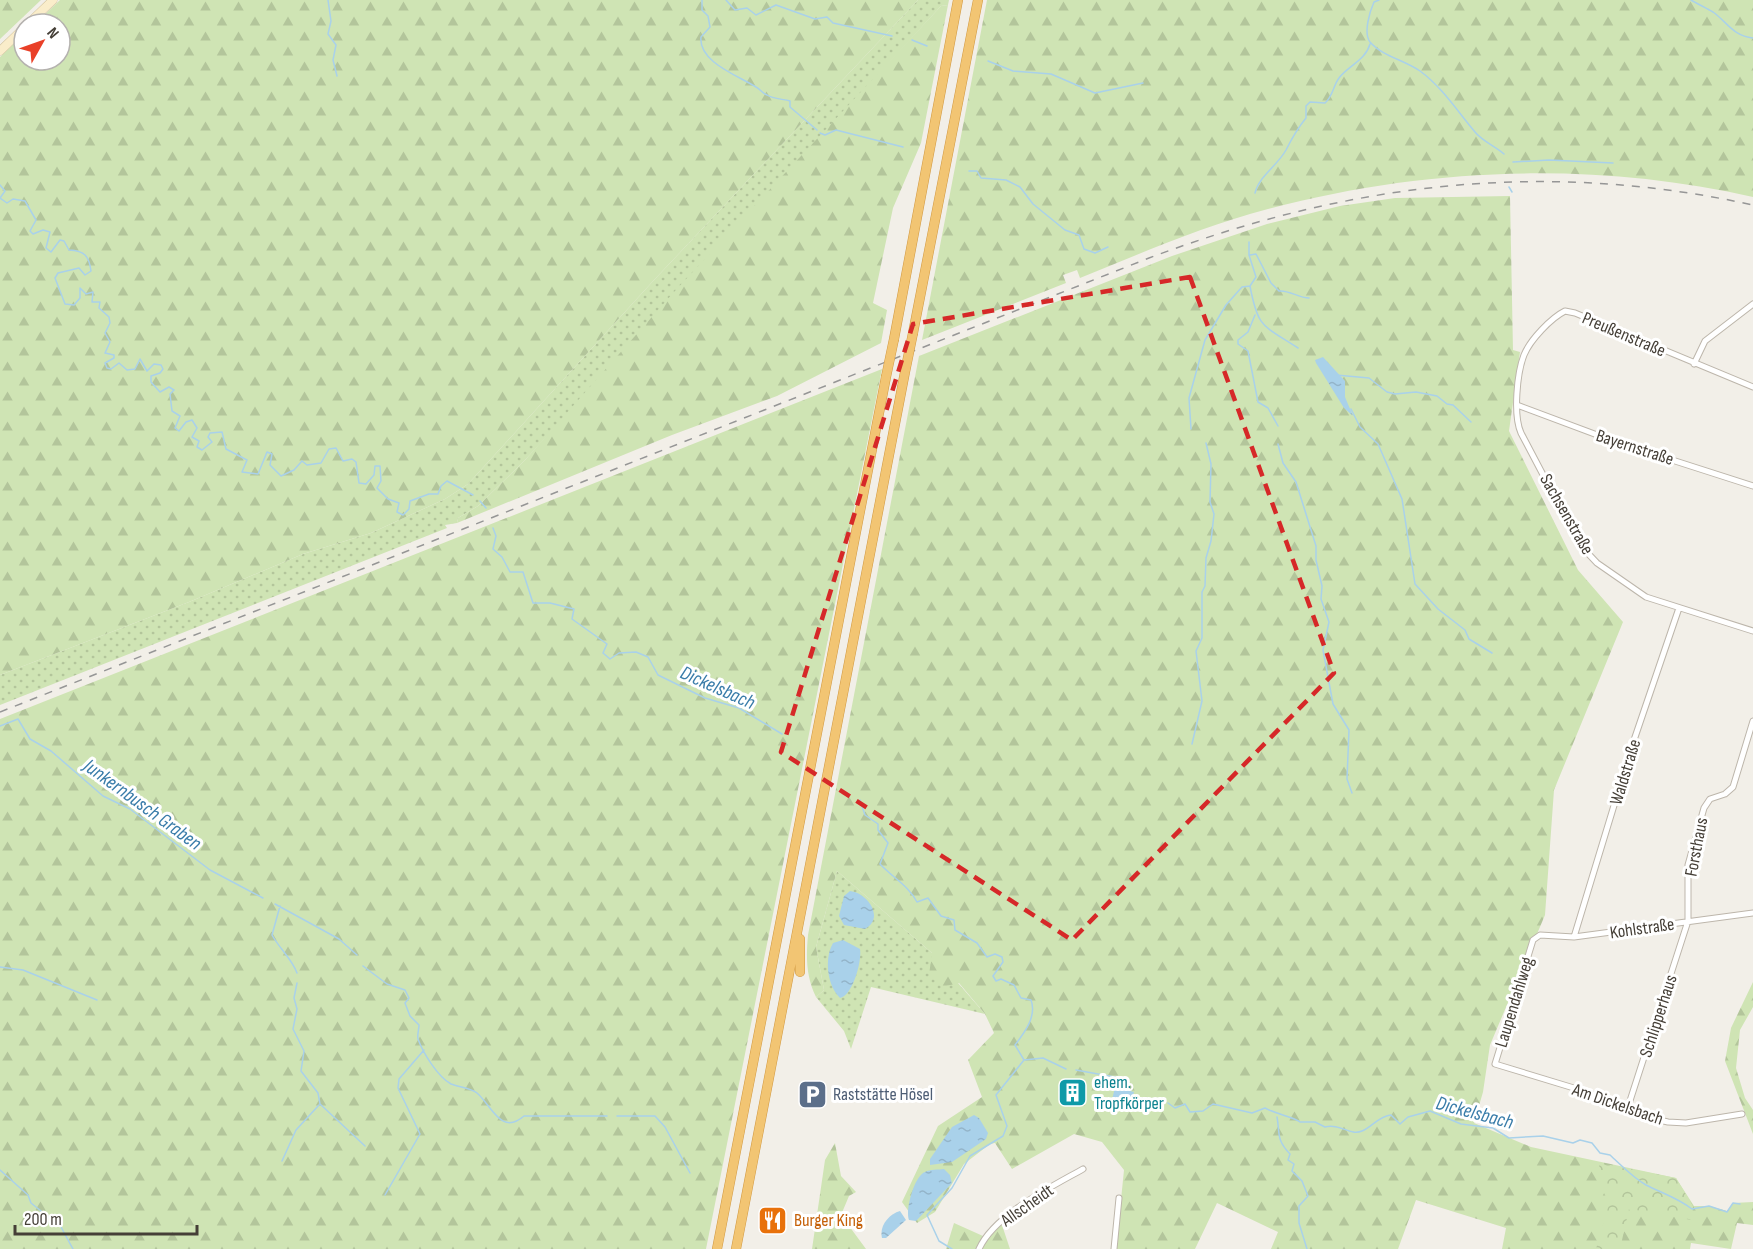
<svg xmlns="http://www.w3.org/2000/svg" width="1753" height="1249" viewBox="0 0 1753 1249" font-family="'Sofia Sans Condensed',sans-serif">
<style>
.grass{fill:url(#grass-dots)}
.forest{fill:url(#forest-firs)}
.park{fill:url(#park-crowns)}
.water{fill:url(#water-ripples)}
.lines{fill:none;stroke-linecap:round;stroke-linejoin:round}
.stream{stroke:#a9d1ea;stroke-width:1.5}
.street-casing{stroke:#bdb6ab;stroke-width:7}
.secondary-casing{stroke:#cfc09b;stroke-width:9}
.highway-casing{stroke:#d19943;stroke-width:10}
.street{stroke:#fff;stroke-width:5}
.secondary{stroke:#faedca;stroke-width:8}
.highway{stroke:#f2c573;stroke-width:9}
.rail{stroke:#969696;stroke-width:1.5;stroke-dasharray:8 8;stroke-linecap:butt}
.highway-bridge-casing{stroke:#d19943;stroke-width:10;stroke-linecap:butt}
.highway-bridge{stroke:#f2c573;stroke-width:9}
.marked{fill:none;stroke:#d62828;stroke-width:4.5;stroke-dasharray:12 8;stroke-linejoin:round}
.labels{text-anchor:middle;stroke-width:6;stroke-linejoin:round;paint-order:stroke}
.street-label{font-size:18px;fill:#453f37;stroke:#fff}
.culture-label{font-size:18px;fill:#0d838f;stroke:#fff;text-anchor:start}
.service-label{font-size:18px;fill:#4e5e75;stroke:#fff;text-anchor:start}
.food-label{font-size:18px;fill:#c56008;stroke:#fff;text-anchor:start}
.water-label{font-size:20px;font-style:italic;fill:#397ca9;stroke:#fff}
</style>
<defs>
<pattern id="grass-dots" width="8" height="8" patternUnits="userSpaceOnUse" patternTransform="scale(1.5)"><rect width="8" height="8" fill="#cfe4b4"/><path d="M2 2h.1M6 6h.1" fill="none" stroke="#b3c59b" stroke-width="1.8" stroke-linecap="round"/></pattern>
<pattern id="forest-firs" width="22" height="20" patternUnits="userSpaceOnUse" patternTransform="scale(1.5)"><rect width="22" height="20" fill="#cfe4b4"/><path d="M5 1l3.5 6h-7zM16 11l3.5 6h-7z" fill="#b3c59b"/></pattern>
<pattern id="park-crowns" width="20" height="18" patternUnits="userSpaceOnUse" patternTransform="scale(1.5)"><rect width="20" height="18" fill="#cfe4b4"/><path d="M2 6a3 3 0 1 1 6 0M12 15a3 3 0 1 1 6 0" fill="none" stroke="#b3c59b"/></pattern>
<pattern id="water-ripples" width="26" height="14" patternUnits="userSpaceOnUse" patternTransform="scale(1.5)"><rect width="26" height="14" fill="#a9d1ea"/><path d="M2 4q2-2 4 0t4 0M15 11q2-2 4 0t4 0" fill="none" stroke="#93b4c9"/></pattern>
</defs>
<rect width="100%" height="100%" fill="#f2efe8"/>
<path class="grass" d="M 918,0 L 949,0 L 948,5 L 941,6 L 525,460 L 478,506 L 458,518 L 457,523 L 445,525 L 447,528 L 0,705 L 0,675 L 189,602 L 303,554 L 371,533 L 445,499 L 468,484 L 654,280 Z
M 837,871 L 932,953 L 985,1014 L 871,987 L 851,1049 L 844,1031 L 816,997 L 824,990 L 816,947 Z"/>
<path class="forest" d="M 0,0 L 41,0 L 0,39 Z
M 60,0 L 918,0 L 654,280 L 468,484 L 445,499 L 371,533 L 303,554 L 189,602 L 0,675 L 0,57 L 24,34 L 24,60 L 60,60 L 60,24 L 35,24 Z
M 987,0 L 1753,0 L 1753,197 C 1593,161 1426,167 1268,209 C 1203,226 1142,253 1080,278 L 1077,270 L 1063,275 L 1066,283 L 922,340 Z
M 948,5 L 921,143 L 893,208 L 873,303 L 887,310 L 881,343 L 777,396 L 672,435 L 457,523 L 458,518 L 478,506 L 525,460 L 674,292 L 941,6 Z
M 1510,196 L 1513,350 L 1520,352 L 1509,431 L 1578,570 L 1623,622 L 1554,790 L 1545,915 L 1490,1045 L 1483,1092 L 1474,1123 L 1531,1147 L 1676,1178 L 1694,1206 L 1709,1206 L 1727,1211 L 1733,1203 L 1753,1202 L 1753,1225 L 1737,1223 L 1731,1249 L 1691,1243 L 1690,1249 L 1502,1249 L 1506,1228 L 1416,1200 L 1398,1249 L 1271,1249 L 1278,1232 L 1217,1203 L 1195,1249 L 1116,1249 L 1124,1170 L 1102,1142 L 1074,1134 L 1012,1169 L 995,1143 L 990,1144 L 964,1164 L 935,1212 L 917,1223 L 902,1202 L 938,1126 L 982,1097 L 968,1060 L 994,1033 L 985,1014 L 959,983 L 942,987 L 929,975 L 932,953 L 837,871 L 816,947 L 824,990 L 816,997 C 806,976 806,958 808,935 L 919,356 L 1172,256 L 1267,224 L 1340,206 L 1395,198 Z
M 882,369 L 706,1249 L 0,1249 L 0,719 Z
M 1753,982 L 1753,1007 L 1740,1030 L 1736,1068 L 1745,1098 L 1753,1110 L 1753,1134 L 1725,1061 L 1731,1028 Z
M 835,1143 L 841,1176 L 856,1192 L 849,1196 L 841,1215 L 866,1249 L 812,1249 L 825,1160 Z
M 954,1223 L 983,1236 L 1002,1225 L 1010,1249 L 946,1249 Z"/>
<path class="park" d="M 1600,1162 L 1609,1167 L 1610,1165 L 1676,1178 L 1693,1206 L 1692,1220 L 1629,1209 L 1620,1249 L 1596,1249 L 1609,1203 L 1597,1179 Z"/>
<path class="water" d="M 1323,357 L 1345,381 L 1345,397 L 1353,416 L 1344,408 L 1316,363 L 1315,360 Z
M 850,891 C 868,893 885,918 865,929 L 844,925 L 839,916 L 844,896 Z
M 843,940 L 860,949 C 862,961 853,995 840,998 C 827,986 824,958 833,943 Z
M 1115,1087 L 1134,1092 L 1130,1105 L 1112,1100 Z
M 974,1115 L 979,1118 L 988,1133 L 986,1139 L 952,1162 L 930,1165 L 930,1159 L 952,1127 Z
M 944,1169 L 950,1175 L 952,1183 L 916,1221 L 909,1220 C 905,1211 914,1176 925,1172 C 930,1169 938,1170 944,1169 Z
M 900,1211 L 906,1220 L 886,1238 L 882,1238 C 879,1226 889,1214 900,1211 Z"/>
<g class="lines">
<path class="stream" d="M 328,0 L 331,21 L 328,34 L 336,45 L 333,60 L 337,76
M 702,0 L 702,10 L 708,16 L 710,27 L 701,37 C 698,62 739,76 756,87 C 760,89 763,94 767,95 C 773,99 783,99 790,101 L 790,107 L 817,130
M 726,0 L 735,10 L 747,8 L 756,15 L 776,5 L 815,19 L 827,17 L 833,23 L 892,36
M 1379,0 L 1374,2 C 1370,11 1363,33 1370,42 C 1382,56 1404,60 1420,71 C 1442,87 1458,112 1475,132 C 1482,141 1495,146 1504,154
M 1691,0 C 1698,4 1706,8 1713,12 C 1727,22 1733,36 1753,38
M 912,40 L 927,46
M 988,61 L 1013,71 L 1051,74 L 1095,93 L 1143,83
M 820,133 L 825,135 L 836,130 L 903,147
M 1513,162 L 1549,160 L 1613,163
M 969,171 L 977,171 L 981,178 L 1006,180 L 1020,187 L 1033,204 L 1065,230 L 1079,235 L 1084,249 L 1095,253 L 1108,247
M 0,185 L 5,191 L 0,198 L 7,203 L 13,199 L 25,201 L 36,220 L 30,231 L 33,234 L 43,230 L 50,232 L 46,248 L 51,252 L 60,240 L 64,241 L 69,250 C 85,251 89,256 91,271 L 85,275 L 79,268 L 58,273 L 55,278 L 65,304 L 74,305 L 80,298 L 80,288 L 86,294 L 93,292 L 92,302 L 100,302 L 99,308 L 109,317 L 110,323 L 105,333 L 110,342 L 105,353 L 114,355 L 114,358 L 105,363 L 107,368 L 111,369 L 119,363 L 127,370 L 135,369 L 140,359 L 147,371 L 154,364 L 161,365 L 163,369 L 160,373 L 151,376 L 151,382 L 160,392 L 169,387 L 174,390 L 170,394 L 172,411 L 180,416 L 175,428 L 179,431 L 186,422 L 192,420 L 197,428 L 192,437 L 199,441 L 197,447 L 202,450 L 212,442 L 208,437 L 210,433 L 222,432 L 226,449 L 247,460 L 242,472 L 258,474 L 267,452 L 272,454 L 270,465 L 281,476 L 294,470 L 302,461 L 307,465 L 321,463 L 329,449 L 336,448 L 343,461 L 352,459 L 356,462 L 359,483 L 366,484 L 374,475 L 375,466 L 380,466 L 381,481 L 377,488 L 388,499 L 399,503 L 397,512 L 403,515 L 409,509 L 410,501 L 429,494 L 438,494 L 441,486 L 447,481 L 473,495
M 1509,187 L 1512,192
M 1255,193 C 1259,176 1278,165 1286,150 C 1292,138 1297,129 1306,118 L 1306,106 L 1310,102 L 1325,103 C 1333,96 1333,86 1339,78 C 1349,65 1365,61 1370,44
M 1249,242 L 1249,255 L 1256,277 L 1250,286 C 1258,329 1263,325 1298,348
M 1250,255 L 1256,254 L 1271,283 L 1279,291 C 1290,290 1298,298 1309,298
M 1255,315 L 1248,332 L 1238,340 L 1238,344 L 1248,351 L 1258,402 L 1268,408 L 1278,426
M 1336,375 L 1369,378 L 1387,392 L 1395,394 L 1416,392 L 1437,396 L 1447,404 L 1453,405 L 1471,422
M 1351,409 L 1360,427 L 1378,444 L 1402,499 L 1415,584 L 1438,609 L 1465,630 L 1469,639 L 1492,653
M 1191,429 L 1189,398 L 1205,340 L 1226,305 L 1242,287 L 1250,286
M 1278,444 L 1283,463 L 1296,482 L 1316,546 L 1316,560 L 1322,586 L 1321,599 L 1329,622 L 1323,650 L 1333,704 L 1349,730 L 1347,779 L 1352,793
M 480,501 L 486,508
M 493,528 L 496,536 L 493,549 L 502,557 L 510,572 L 523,572 L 533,603 L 550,603 L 574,609 L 572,619 L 607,644 L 603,653 L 610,659 L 619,653 L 636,652 L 648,657 L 658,675 L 705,698 L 739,708 L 782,734
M 0,726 L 18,719 L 30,739 L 51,751 L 103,796 L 130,809 L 210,870 L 263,898
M 1192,744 L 1202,701 L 1196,651 L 1202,638 L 1202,592 L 1205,586 L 1206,558 L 1211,541 L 1214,514 L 1210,502 L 1211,464 L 1206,443
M 860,800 L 865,815 L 878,824 L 878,830 L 888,843 L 880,864 C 892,877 909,886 917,902 L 928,898 L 941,916 L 954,920 L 955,930 L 977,943 L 987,957 L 995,954 L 1002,957 L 1003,962 L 993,976 L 996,981 L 1001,979 L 1014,985 L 1021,998 L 1031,1000 C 1037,1016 1025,1032 1015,1045 L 1024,1060 L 1043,1058 L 1066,1069
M 275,904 L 339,939 L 357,955
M 280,906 L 272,935 C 279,948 292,959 297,973
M 363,966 L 387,984 L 405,990 L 409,998 L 405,1003 L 410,1016 L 419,1025 C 419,1029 417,1035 418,1039 C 423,1053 438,1077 451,1084 C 459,1087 471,1088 477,1093 C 492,1106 501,1136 524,1116 L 607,1116
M 0,967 L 23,970 L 97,1000
M 297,983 L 294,998 L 297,1009 L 293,1029 L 304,1051 L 301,1071 L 318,1093 L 320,1104 L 365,1146
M 1076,1070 L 1120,1078
M 1168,1103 L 1175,1108 L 1185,1104 L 1190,1112 L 1203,1111 L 1213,1104 L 1252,1113 L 1265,1108 C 1275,1114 1294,1117 1300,1122 L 1315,1122 L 1325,1127 C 1340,1123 1350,1136 1362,1131 C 1372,1127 1379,1116 1391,1115 L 1400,1124 L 1408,1117 L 1430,1111 L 1461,1124 L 1493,1128 L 1509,1138 L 1543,1136 L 1573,1143 L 1580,1140 L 1592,1143 L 1600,1153 L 1610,1155 C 1621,1165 1632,1177 1646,1185 C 1662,1193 1678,1198 1692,1209 L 1709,1206 L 1727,1212 L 1733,1203 L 1740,1204
M 617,1116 L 655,1116 L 665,1127 L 690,1173
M 1277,1117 C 1280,1133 1276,1140 1290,1154 L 1288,1160 L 1294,1164 L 1292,1171 L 1302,1181 L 1308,1196 L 1299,1206 L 1299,1223 L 1307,1249
M 282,1161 L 296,1130 L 319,1105
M 0,1170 L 28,1195 L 31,1203 L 61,1227 L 73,1249
M 385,1195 L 420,1134 L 398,1088 L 399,1079 L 424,1050
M 952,1249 L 939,1241 L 927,1215 L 952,1188 L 970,1156 L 1003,1136 L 1007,1126 L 996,1095 L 1024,1060"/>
<defs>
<path id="street" d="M 1694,364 L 1705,341 L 1753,304
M 1753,387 L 1575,313 L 1565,311 C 1551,318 1530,340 1524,355 C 1517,373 1513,415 1521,433 L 1580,545 L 1597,563 L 1646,597 L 1753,631
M 1517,405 L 1616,442 L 1753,486
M 1574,937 L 1633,743 L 1679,608
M 1627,1110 L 1688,921 L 1688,865 L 1704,808 L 1710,799 L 1725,794 L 1733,787 L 1753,721
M 1742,1114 L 1686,1123 L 1668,1122 L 1646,1117 L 1587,1092 L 1495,1064 L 1533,940 L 1540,935 L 1574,937 L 1753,913
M 979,1249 C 994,1215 1051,1187 1083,1169
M 1114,1249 L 1119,1198"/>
<path id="secondary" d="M 28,24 L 53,0
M 0,51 L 24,28"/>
<path id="highway" d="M 913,333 L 978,0
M 894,339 L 958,0
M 800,939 L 800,972
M 717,1249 L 886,377
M 736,1249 L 905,372"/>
</defs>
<use href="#street" class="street-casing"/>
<use href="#secondary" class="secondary-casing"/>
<use href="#highway" class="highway-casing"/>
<use href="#street" class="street"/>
<use href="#secondary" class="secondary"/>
<use href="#highway" class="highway"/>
<path class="rail" d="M 0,712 L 1149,258 C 1348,183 1543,159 1753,205"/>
<defs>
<path id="highway-bridge" d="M 905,372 L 913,333
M 886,377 L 894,339"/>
</defs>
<use href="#highway-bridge" class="highway-bridge-casing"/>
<use href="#highway-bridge" class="highway-bridge"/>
</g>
<path class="marked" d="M 1190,277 L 1334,673 L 1072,940 L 781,752 L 913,324 Z"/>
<defs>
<symbol id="building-square" viewBox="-11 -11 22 22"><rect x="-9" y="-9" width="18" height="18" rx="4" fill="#0f9aa8" stroke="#fff"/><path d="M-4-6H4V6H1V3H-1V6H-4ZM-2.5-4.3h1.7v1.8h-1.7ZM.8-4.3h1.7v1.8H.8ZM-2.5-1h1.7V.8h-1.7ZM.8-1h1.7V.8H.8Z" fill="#fff"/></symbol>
<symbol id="parking-square" viewBox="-11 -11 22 22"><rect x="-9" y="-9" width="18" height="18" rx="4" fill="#5c6f8a" stroke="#fff"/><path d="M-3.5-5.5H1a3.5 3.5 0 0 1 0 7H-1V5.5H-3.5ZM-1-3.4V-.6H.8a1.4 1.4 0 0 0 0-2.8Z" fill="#fff"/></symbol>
<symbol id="restaurant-square" viewBox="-11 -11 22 22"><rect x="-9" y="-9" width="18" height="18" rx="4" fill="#e8710a" stroke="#fff"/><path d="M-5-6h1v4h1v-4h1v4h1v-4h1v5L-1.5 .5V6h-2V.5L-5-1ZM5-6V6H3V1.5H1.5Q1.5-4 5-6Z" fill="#fff"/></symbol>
</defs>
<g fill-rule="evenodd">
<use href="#building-square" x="1056" y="1076" width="33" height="33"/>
<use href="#parking-square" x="796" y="1078" width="33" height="33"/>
<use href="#restaurant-square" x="756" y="1204" width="33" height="33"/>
</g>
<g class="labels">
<g class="street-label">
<text transform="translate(1624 334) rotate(23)" y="6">Preußenstraße</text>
<text transform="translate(1635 447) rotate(18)" y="6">Bayernstraße</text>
<text transform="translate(1567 514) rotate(60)" y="6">Sachsenstraße</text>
<text transform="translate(1625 772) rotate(-73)" y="6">Waldstraße</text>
<text transform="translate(1696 847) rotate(-79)" y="6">Forsthaus</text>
<text transform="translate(1642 928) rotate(-8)" y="6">Kohlstraße</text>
<text transform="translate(1514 1002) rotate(-73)" y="6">Laupendahlweg</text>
<text transform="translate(1658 1016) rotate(-72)" y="6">Schlipperhaus</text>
<text transform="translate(1618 1104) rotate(19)" y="6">Am Dickelsbach</text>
<text transform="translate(1027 1205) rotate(-35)" y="6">Allscheidt</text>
</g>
<g class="culture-label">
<text x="1094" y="1088">ehem.<tspan x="1094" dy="21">Tropfkörper</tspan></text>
</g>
<g class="service-label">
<text x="833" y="1100">Raststätte Hösel</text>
</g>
<g class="food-label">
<text x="794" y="1226">Burger King</text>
</g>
<g class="water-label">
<text transform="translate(718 687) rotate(24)" y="7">Dickelsbach</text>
<text transform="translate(143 804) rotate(36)" y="7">Junkernbusch Graben</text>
<text transform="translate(1475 1112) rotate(15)" y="7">Dickelsbach</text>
</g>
</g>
<g transform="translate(42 42) rotate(50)"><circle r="28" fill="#ffffff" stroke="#b5b2af" stroke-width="1.5"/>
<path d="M0-4.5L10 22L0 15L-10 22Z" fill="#e94028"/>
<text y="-9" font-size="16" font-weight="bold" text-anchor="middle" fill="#453f37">N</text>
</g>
<path d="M15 1225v9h182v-9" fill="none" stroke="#453f37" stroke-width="3"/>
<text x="24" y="1225" font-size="18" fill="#453f37" stroke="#ffffff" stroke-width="4.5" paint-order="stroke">200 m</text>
</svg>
